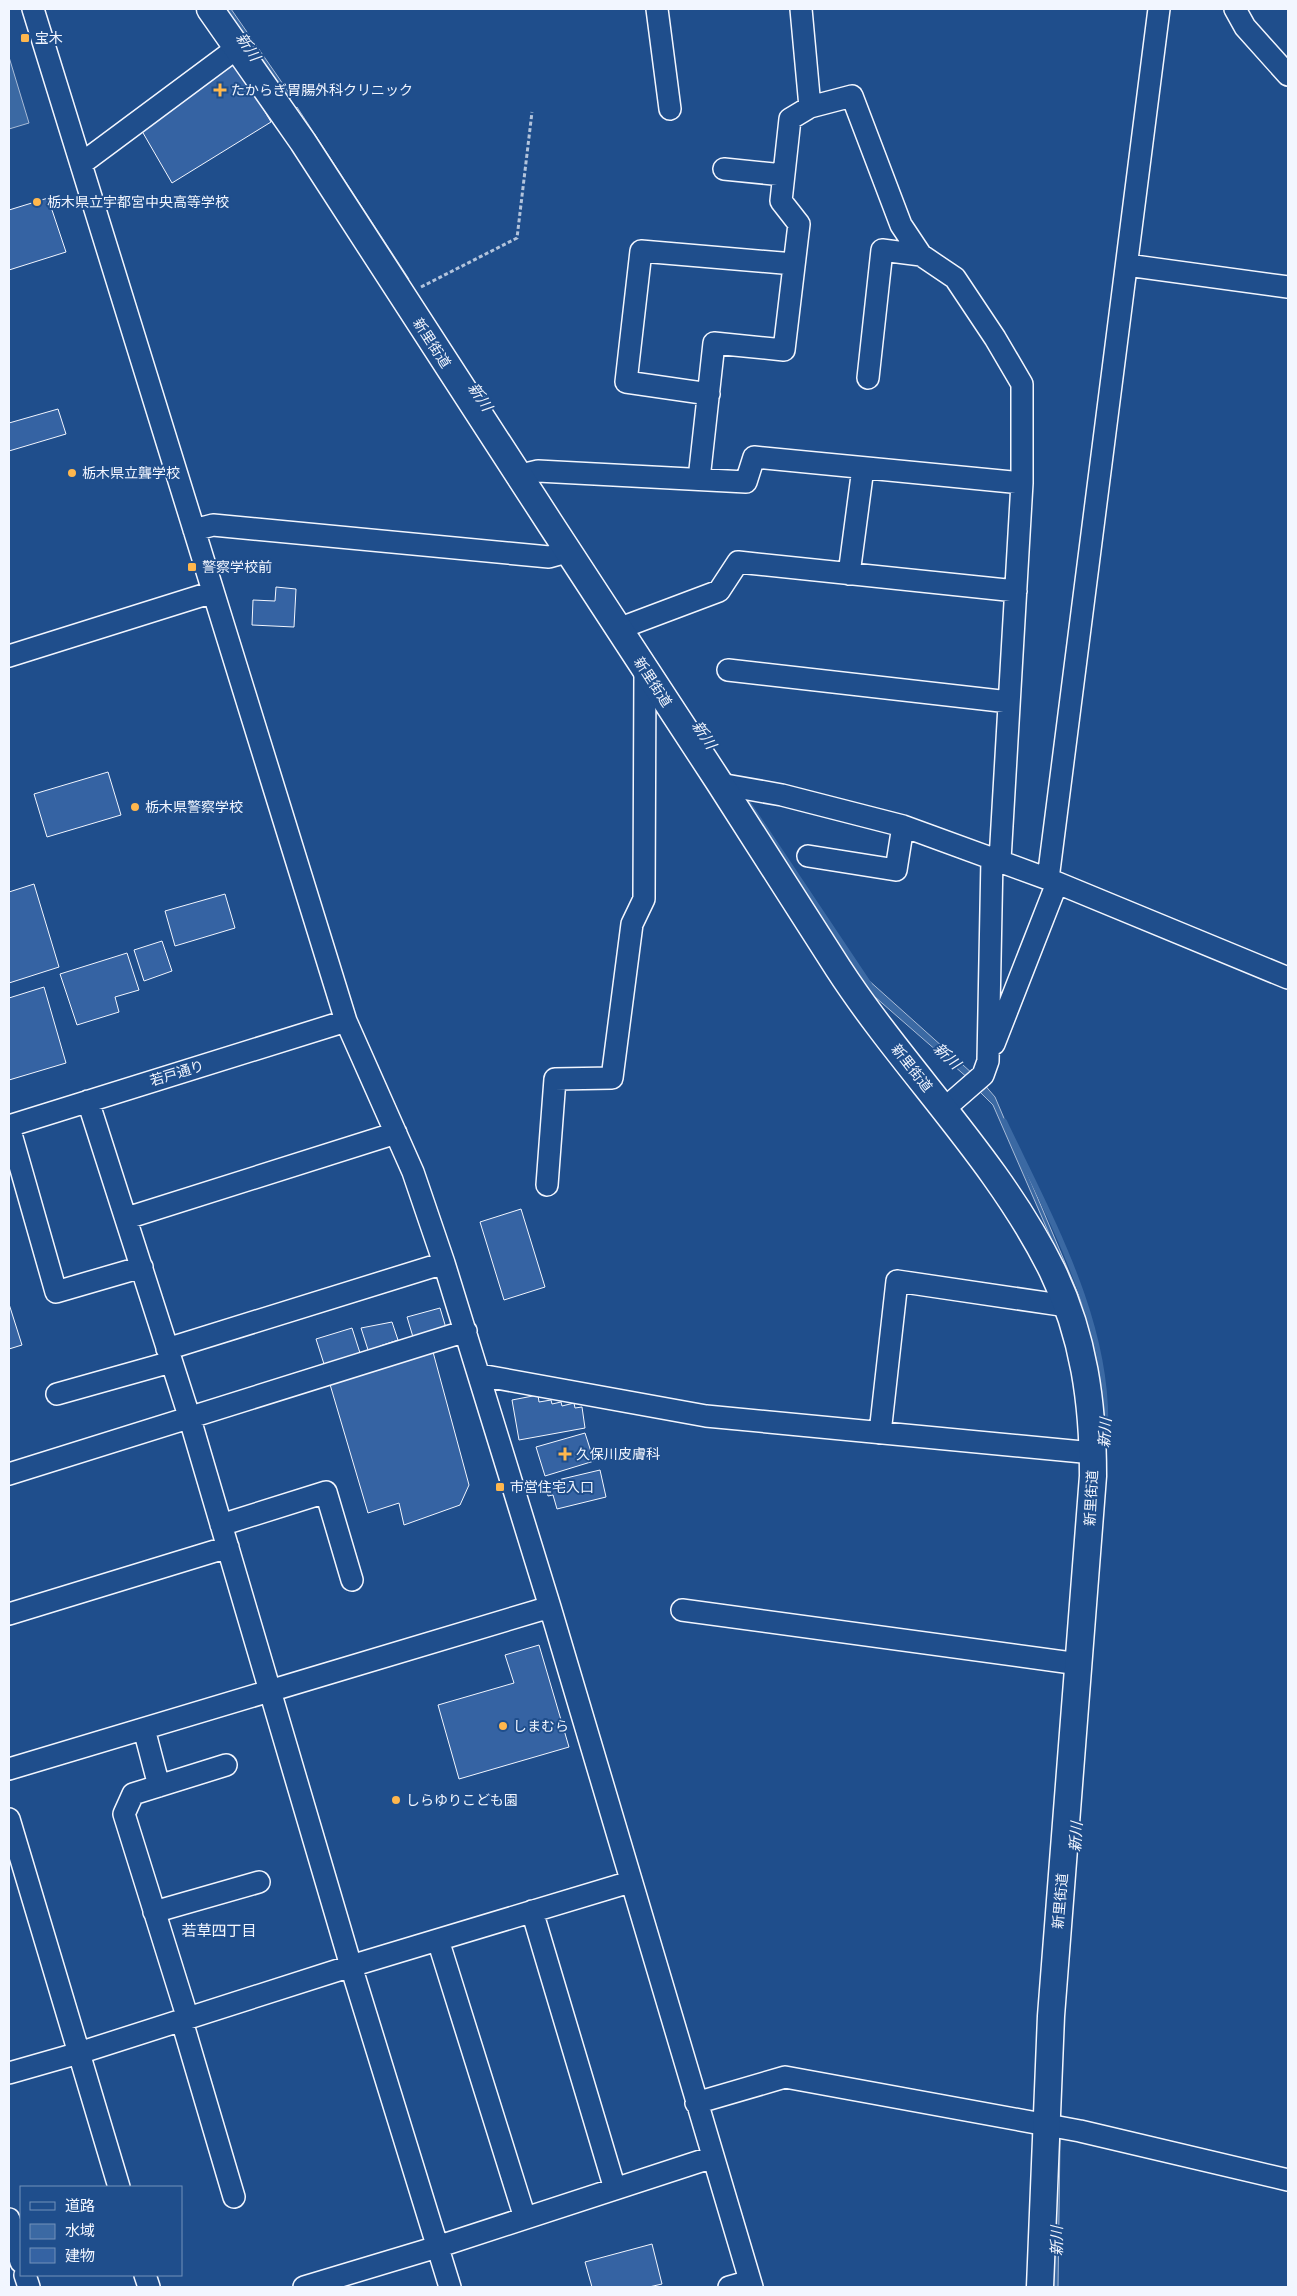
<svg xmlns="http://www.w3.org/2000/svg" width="1297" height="2296" viewBox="0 0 1297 2296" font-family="'Fira Sans Condensed','Noto Sans JP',sans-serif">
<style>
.water{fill:#3b69a3;stroke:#a8bbd7}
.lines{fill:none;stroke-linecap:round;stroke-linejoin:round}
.stream{stroke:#3b69a3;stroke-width:5.5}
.building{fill:#3563a3;stroke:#f2f6ff}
.minor-casing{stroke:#f2f6ff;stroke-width:24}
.major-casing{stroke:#f2f6ff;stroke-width:29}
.path{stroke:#b3c4dc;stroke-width:3;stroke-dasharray:4 2.5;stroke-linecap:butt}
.minor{stroke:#1f4e8c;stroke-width:21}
.major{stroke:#1f4e8c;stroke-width:26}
.poi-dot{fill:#ffb74d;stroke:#1f4e8c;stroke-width:2}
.labels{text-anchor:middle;stroke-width:4;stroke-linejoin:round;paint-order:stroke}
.poi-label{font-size:14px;fill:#f2f6ff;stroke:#1f4e8c;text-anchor:start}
.street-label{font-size:14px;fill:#f2f6ff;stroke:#1f4e8c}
.water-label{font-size:15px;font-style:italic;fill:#f2f6ff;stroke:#1f4e8c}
.neighbourhood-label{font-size:15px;fill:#f2f6ff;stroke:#1f4e8c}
</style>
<rect width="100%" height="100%" fill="#1f4e8c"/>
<path class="water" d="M 221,9 L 231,9 L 292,97 L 285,102 Z
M 9,57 L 29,123 L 9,129 Z
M 297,107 L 409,279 L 402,283 L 292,111 Z
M 866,978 L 973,1074 L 969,1079 L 859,983 Z
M 983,1083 L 995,1097 L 1088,1317 C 1103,1371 1107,1426 1105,1482 L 1064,1268 L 993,1105 L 977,1089 Z
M 1052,2140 L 1060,2140 L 1058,2287 L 1050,2287 Z"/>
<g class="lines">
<path class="stream" d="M 746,800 L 869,984
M 1004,1121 C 1050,1218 1112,1327 1105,1437"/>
</g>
<path class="building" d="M 233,58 L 271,122 L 172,183 L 139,126 Z
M 48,198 L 66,252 L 9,270 L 9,210 Z
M 58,409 L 66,434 L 9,451 L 9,423 Z
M 276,587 L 296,589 L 294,627 L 252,625 L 253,600 L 275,601 Z
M 108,772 L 121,815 L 47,837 L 34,794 Z
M 34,884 L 59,967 L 9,983 L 9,892 Z
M 225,894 L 235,928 L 175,946 L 165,911 Z
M 162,941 L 172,971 L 144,981 L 134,950 Z
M 127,953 L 139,990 L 115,997 L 119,1012 L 77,1025 L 60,974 Z
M 44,987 L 66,1063 L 9,1080 L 9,998 Z
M 521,1209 L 545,1287 L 504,1300 L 480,1222 Z
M 9,1304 L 22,1345 L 9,1349 Z
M 440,1308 L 446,1328 L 413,1337 L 407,1317 Z
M 392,1322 L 398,1340 L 380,1346 L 381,1349 L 369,1353 L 361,1328 Z
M 352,1328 L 360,1353 L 324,1364 L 316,1339 Z
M 433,1352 L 469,1485 L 460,1505 L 404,1525 L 399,1503 L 368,1513 L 329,1381 Z
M 538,1395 L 539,1402 L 551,1400 L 552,1404 L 561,1402 L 562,1406 L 574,1403 L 575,1408 L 582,1407 L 585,1428 L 519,1440 L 512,1400 Z
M 585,1433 L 594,1461 L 545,1476 L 536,1447 Z
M 600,1470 L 606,1497 L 557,1509 L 553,1495 L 548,1496 L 545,1483 Z
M 539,1645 L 569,1747 L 459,1779 L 438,1705 L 514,1683 L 505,1655 Z
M 652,2244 L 662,2284 L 649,2287 L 592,2287 L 585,2262 Z"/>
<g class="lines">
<defs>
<path id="minor" d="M 33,9 L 346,1021 L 413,1172 L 444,1263 L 550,1607 L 752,2287
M 657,9 L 670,109
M 801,9 L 810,107
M 1235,9 L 1245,27 L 1288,75
M 81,164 L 237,48
M 724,169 L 783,175
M 1127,265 L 1288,287
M 868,378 L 882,250 L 921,255
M 709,394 L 626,382 L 641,251 L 794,264
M 517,476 L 538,471 L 746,482 L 754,457 L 1022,483
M 699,479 L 714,343 L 784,350 L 799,224 L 781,201 L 790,119 L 810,107 L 852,96 L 901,225 L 921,255 L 955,278 L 995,338 L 1022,384 L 1022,483 L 1000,860
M 194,530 L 213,525 L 549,557 L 567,552
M 849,574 L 863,468
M 618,629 L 719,591 L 738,562 L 1016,591
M 9,656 L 213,592
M 728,670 L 1009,702
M 720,784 L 782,795 L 903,826 L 1048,879 L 1288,978
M 808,856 L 896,870 L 903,826
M 1048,879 L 1159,9
M 994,1044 L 1057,883
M 88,1101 L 190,1419 L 351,1966 L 450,2287
M 944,1109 L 983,1075 L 988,1061 L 992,858
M 9,1126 L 346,1021
M 9,1127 L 56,1292 L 142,1267
M 547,1185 L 555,1079 L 612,1078 L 632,924 L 644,899 L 645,670
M 127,1218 L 396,1133
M 167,1349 L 444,1263
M 480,1375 L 706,1416 L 1093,1453
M 57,1394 L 171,1362
M 880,1433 L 897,1281 L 1067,1306
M 9,1474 L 466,1331
M 221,1525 L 326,1492 L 352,1580
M 682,1610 L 1079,1664
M 9,1614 L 228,1547
M 144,1729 L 159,1786
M 9,1769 L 550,1607
M 9,1819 L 119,2187
M 532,1911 L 615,2189
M 154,1912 L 259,1882
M 438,1940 L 525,2218
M 188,2019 L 124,1814 L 133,1794 L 226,1765
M 182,2021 L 234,2197
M 9,2073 L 79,2053 L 351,1966 L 630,1882
M 696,2103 L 785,2077 L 1080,2131 L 1288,2180
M 9,2219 L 21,2262
M 25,2275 L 29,2287
M 145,2275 L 149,2287
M 304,2287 L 437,2247 L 713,2157
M 729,2287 L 750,2281"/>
<path id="major" d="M 210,9 L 303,142 C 440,356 580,569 719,782 C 759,844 798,906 838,968 C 905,1071 997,1159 1052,1270 C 1084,1336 1093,1403 1093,1476 L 1051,2016 L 1040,2287"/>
</defs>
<use href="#minor" class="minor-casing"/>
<use href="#major" class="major-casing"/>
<path class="path" d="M 421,287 L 517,238 L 532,112"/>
<use href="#minor" class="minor"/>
<use href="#major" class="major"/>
</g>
<g class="poi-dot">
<rect x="20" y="33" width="10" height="10" rx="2.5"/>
<path d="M217.5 82.5h5v5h5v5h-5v5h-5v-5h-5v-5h5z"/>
<circle cx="37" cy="202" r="5"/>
<circle cx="72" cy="473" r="5"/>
<rect x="187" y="562" width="10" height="10" rx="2.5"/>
<circle cx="135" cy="807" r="5"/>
<path d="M562.5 1446.5h5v5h5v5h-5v5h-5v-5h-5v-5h5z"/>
<rect x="495" y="1482" width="10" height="10" rx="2.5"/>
<circle cx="503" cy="1726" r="5"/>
<circle cx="396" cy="1800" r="5"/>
</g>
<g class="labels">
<g class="poi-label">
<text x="35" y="43">宝木</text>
<text x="231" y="95">たからぎ胃腸外科クリニック</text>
<text x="47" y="207">栃木県立宇都宮中央高等学校</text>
<text x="82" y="478">栃木県立聾学校</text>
<text x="202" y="572">警察学校前</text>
<text x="145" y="812">栃木県警察学校</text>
<text x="576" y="1459">久保川皮膚科</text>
<text x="510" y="1492">市営住宅入口</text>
<text x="513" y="1731">しまむら</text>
<text x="406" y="1805">しらゆりこども園</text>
</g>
<g class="street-label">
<text transform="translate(432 343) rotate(57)" y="5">新里街道</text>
<text transform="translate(653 682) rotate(57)" y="5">新里街道</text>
<text transform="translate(912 1068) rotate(52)" y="5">新里街道</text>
<text transform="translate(177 1073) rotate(-17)" y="5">若戸通り</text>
<text transform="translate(1091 1498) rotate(-87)" y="5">新里街道</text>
<text transform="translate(1060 1901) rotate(-85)" y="5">新里街道</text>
</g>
<g class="water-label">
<text transform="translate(248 47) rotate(56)" y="5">新川</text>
<text transform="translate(480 397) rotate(56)" y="5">新川</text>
<text transform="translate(704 735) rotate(56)" y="5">新川</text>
<text transform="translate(947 1056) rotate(43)" y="5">新川</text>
<text transform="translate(1105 1433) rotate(-86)" y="5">新川</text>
<text transform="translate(1076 1837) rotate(-86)" y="5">新川</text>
<text transform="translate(1057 2241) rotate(-90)" y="5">新川</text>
</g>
<g class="neighbourhood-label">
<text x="219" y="1936">若草四丁目</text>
</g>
</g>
<rect width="1297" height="2296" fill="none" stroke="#f2f6ff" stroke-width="20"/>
<rect x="20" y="2186" width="162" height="90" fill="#1f4e8c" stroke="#7391ba"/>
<rect x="30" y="2202" width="25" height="8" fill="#1f4e8c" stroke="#7391ba"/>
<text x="65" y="2211" font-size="15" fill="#f2f6ff">道路</text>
<rect x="30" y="2224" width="25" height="15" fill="#3b69a3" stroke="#7391ba"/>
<text x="65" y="2236" font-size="15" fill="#f2f6ff">水域</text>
<rect x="30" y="2248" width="25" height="15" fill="#3563a3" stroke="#7391ba"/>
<text x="65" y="2261" font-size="15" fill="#f2f6ff">建物</text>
</svg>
